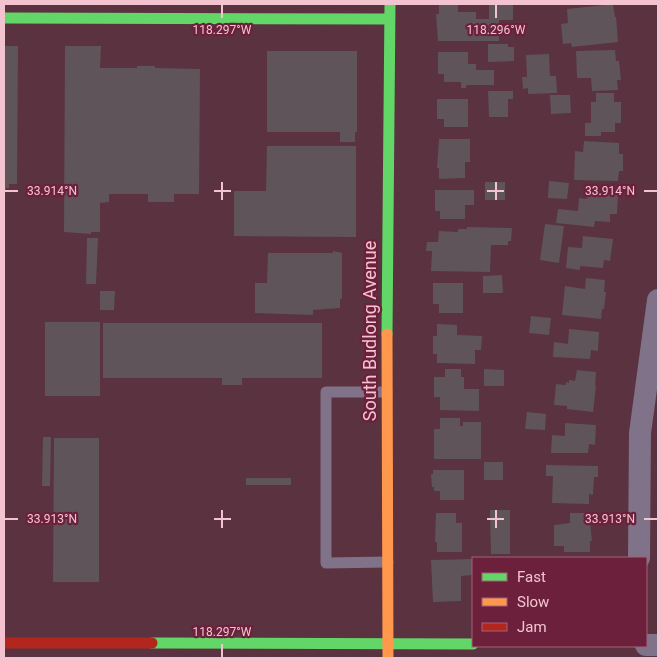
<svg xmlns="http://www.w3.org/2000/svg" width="662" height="662" viewBox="0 0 662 662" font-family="Roboto,sans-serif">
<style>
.building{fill:#5f5459}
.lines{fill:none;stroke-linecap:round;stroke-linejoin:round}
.lane{stroke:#807288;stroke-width:11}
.street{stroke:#807288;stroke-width:22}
.fast{stroke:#63d668;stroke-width:11}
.slow{stroke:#ff974d;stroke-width:11}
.jam{stroke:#b3261e;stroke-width:11}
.ticks{fill:none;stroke:#f3c4d0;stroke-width:2}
.labels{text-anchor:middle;stroke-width:4.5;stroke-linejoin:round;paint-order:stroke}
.street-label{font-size:18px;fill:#f3c4d0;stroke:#6c203c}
.ticks-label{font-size:12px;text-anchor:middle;fill:#f3c4d0;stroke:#6c203c;stroke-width:4.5;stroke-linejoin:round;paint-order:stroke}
</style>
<rect width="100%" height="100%" fill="#5a3240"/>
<path class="building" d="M 439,4 L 458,4 L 458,12 L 476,12 L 476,19 L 489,19 L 489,4 L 513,4 L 513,20 L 499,20 L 499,41 L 438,41 L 436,14 L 439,14 Z
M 613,4 L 615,17 L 616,17 L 618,42 L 572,47 L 571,43 L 563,44 L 561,24 L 568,23 L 567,9 Z
M 488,44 L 508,44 L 508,47 L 514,47 L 514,61 L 488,62 Z
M 4,46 L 18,46 L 17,184 L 9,184 L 9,188 L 6,188 L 6,191 L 4,191 Z
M 65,46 L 101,46 L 100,68 L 137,68 L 137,66 L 155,66 L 155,68 L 200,69 L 199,194 L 174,194 L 174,202 L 148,202 L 148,194 L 109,194 L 109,202 L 100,203 L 100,232 L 91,232 L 91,234 L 64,232 Z
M 615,50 L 616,61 L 619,61 L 621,80 L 617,80 L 618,90 L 592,91 L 591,78 L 577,78 L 576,51 Z
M 267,51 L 357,51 L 357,132 L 355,132 L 355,142 L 340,142 L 340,132 L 267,132 Z
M 438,52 L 468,52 L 468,64 L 476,64 L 476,70 L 494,70 L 494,85 L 466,85 L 466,88 L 461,88 L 461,82 L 444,82 L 444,74 L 438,74 Z
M 549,54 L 550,76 L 556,76 L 557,93 L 528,94 L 528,88 L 523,89 L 522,77 L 527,77 L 526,55 Z
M 488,91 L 513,91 L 513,99 L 508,99 L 508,117 L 489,117 Z
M 596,93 L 614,93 L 614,102 L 621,102 L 621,123 L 615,123 L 615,132 L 601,132 L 601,136 L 585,136 L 585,123 L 591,123 L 591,102 L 596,102 Z
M 550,95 L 570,95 L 571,113 L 551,114 Z
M 437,99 L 468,99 L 468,127 L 444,127 L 444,119 L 437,119 Z
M 439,139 L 470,139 L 470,162 L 465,162 L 465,178 L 439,179 L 439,168 L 437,168 Z
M 584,141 L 619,143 L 619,154 L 623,154 L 623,171 L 619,171 L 618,181 L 574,180 L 575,151 L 583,152 Z
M 267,146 L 356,146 L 356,237 L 234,236 L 234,191 L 266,191 Z
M 549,181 L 569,183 L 567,199 L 548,198 Z
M 485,182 L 505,182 L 505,200 L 485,200 Z
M 435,190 L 474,190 L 474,205 L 465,205 L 465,219 L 440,219 L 440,211 L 435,211 Z
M 587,192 L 618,194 L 617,214 L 610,214 L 610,222 L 595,221 L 594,227 L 556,223 L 558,209 L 578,211 L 579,198 L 587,199 Z
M 545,224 L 564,226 L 559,263 L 540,260 Z
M 467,227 L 512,228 L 511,241 L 508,241 L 508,245 L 491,245 L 490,272 L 431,271 L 432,251 L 426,251 L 427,242 L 438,242 L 439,231 L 458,232 L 458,229 L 467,229 Z
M 583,236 L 613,239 L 610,261 L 604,260 L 603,268 L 580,266 L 580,270 L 566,268 L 568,247 L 582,248 Z
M 87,238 L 98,238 L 96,284 L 86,284 Z
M 333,251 L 342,253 L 342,299 L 340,299 L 340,308 L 313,310 L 313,315 L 255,313 L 255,283 L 267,283 L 268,253 L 333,253 Z
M 502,275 L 503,293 L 483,293 L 483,276 Z
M 586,278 L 605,280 L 604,292 L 606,292 L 604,309 L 602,309 L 601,319 L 562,315 L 565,286 L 585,289 Z
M 433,283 L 463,283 L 463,313 L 439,313 L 439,304 L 433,304 Z
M 100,291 L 115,291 L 114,310 L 100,310 Z
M 531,316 L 551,318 L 549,335 L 529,333 Z
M 45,322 L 100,322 L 100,396 L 45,396 Z
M 103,323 L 322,323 L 322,378 L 242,378 L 242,385 L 222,385 L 222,378 L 103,378 Z
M 437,324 L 457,325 L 457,335 L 482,336 L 481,350 L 475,350 L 475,364 L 437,363 L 437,354 L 433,354 L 433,336 L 437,336 Z
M 569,329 L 599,332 L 598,351 L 591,350 L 590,359 L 553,357 L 554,342 L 568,344 Z
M 445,369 L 461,369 L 461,377 L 464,377 L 464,389 L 479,389 L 479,411 L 440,410 L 440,397 L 434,397 L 434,377 L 445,377 Z
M 484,369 L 504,370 L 504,386 L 484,386 Z
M 577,370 L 596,372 L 595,386 L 596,386 L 593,412 L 567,409 L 567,406 L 554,405 L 556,384 L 566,385 L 566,382 L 569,383 L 569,380 L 575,381 Z
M 527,412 L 546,414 L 545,430 L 525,429 Z
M 440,418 L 460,418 L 460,426 L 463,426 L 463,422 L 481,422 L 481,459 L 434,459 L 434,429 L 440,429 Z
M 565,423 L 596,425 L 595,445 L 589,444 L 588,453 L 551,453 L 552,435 L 565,436 Z
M 43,437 L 51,437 L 50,486 L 42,486 Z
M 54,438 L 99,438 L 99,582 L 53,582 Z
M 484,462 L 503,462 L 503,480 L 484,480 Z
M 546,465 L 598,466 L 598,477 L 594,477 L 593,495 L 589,494 L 589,504 L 552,503 L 553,476 L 546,476 Z
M 433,470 L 464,470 L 464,500 L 440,500 L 440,491 L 434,491 L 434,487 L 432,487 L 431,474 L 433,474 Z
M 246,478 L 291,478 L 291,485 L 246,485 Z
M 490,510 L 510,510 L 510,554 L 491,554 Z
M 436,513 L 456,513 L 456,523 L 462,523 L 462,552 L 437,552 L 437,542 L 435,542 Z
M 570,513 L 589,513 L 592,541 L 590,541 L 590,552 L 564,552 L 564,546 L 554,546 L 554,525 L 570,523 Z
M 473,559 L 473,575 L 461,576 L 461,601 L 433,602 L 431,560 Z"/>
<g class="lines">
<path class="lane" d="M 387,392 L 326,392 L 326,563 L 388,562"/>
<path class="street" d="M 639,558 L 640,433 L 658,300
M 646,645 L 658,645"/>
<path class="fast" d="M 4,18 L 390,19
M 387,334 L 390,4
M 152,643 L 473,644"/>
<path class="slow" d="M 387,334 L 388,658"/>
<path class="jam" d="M 4,643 L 152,643"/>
</g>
<path class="ticks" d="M 222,5 L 222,18M 496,5 L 496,18M 222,182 L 222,200M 496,182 L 496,200M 5,191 L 18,191M 214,191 L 231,191M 487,191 L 504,191M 644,191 L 657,191M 222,510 L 222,528M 496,510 L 496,528M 5,519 L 18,519M 214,519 L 231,519M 487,519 L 504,519M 644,519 L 657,519M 222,644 L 222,657"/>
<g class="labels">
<g class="street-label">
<text transform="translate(370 331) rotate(-90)" y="6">South Budlong Avenue</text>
</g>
</g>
<g class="ticks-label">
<text x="222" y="34">118.297°W</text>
<text x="496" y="34">118.296°W</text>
<text x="52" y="195">33.914°N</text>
<text x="610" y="195">33.914°N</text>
<text x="52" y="523">33.913°N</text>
<text x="610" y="523">33.913°N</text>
<text x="222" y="636">118.297°W</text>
</g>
<rect width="662" height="662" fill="none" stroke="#f3c4d0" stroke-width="10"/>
<rect x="472" y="557" width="175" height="90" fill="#6c203c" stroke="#a26277"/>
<rect x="482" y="573" width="25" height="8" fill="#63d668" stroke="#a26277"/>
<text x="517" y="582" font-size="15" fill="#f3c4d0">Fast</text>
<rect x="482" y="598" width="25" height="8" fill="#ff974d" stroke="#a26277"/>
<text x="517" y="607" font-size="15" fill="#f3c4d0">Slow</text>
<rect x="482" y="623" width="25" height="8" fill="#b3261e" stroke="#a26277"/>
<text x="517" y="632" font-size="15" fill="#f3c4d0">Jam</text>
</svg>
